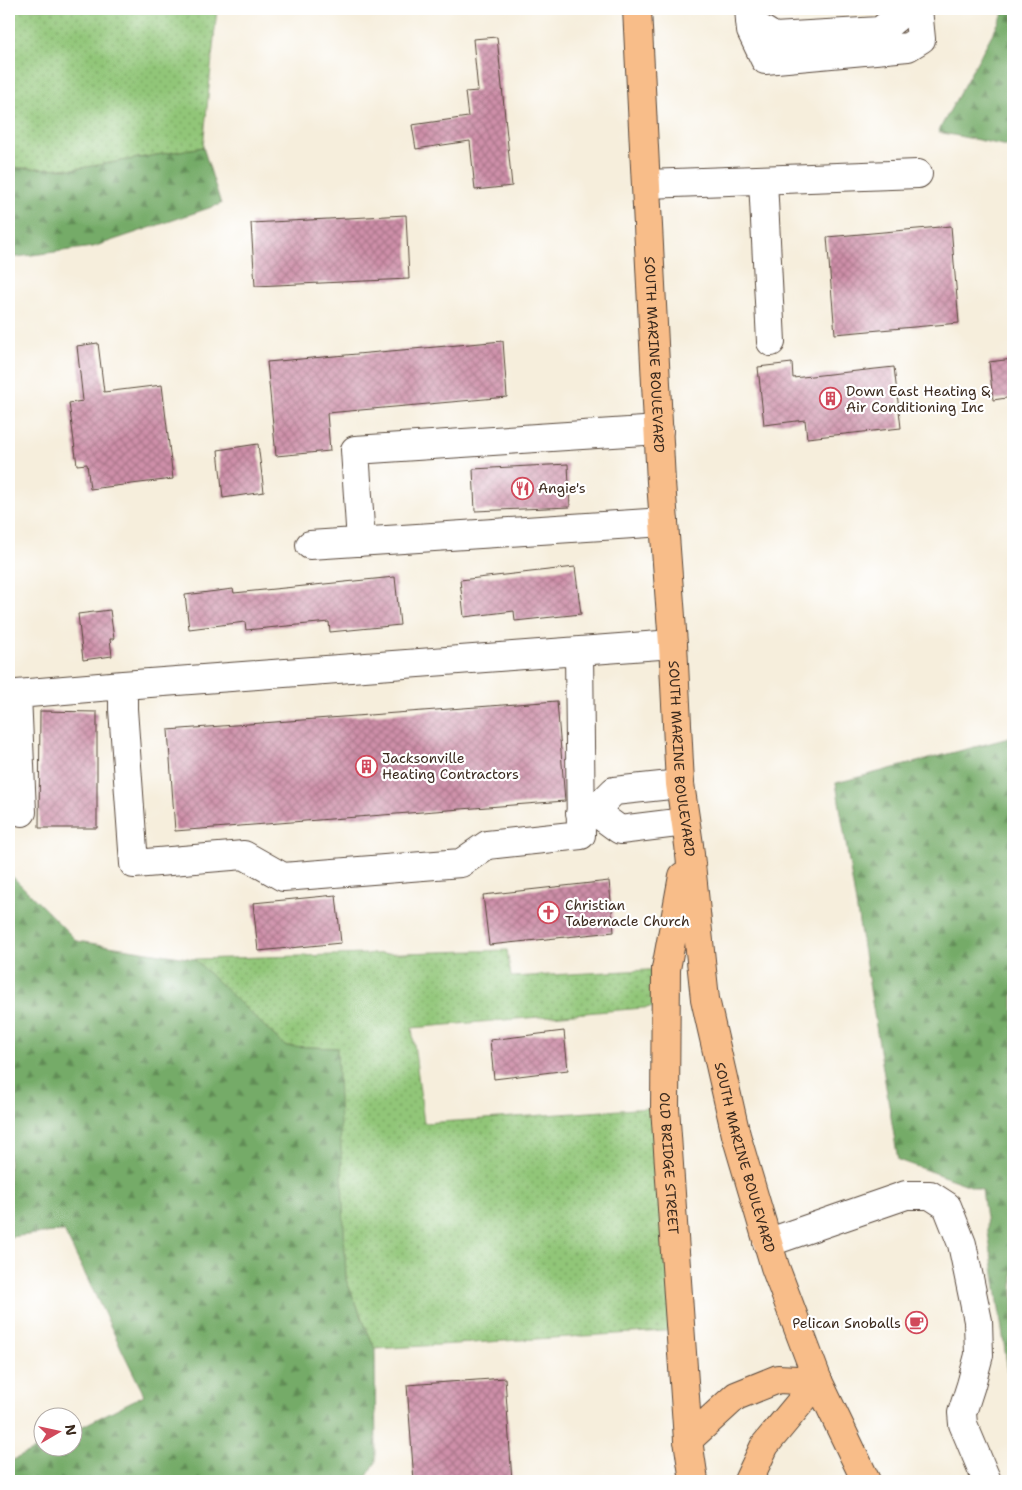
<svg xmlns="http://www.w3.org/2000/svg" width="1022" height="1490" viewBox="0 0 1022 1490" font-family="'Shantell Sans',sans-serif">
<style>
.grass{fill:url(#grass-dots);stroke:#66784b}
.forest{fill:url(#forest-firs);stroke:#586a43}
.building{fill:url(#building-cross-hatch)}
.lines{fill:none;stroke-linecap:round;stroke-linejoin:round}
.minor-casing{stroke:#57473a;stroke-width:30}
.major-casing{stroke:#57473a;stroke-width:30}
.minor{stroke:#fff;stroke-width:28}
.major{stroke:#f8bd89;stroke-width:28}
.labels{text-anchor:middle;stroke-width:4.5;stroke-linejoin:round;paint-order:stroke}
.street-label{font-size:14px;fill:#3b2a1e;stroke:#fff}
.poi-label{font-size:14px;fill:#3b2a1e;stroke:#fff;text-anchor:start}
</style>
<defs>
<pattern id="grass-dots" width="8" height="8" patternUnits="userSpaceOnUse" patternTransform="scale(1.25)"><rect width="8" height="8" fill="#91c678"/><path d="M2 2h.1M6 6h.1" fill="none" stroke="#78a162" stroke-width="1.8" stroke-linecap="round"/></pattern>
<pattern id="forest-firs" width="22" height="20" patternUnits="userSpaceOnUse" patternTransform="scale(1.25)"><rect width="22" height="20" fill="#74ab68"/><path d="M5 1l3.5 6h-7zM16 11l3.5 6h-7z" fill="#608b55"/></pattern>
<pattern id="building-cross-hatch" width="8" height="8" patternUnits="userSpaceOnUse" patternTransform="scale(1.25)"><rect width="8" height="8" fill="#ce8fa9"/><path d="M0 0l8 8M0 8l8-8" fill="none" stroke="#a87589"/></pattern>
</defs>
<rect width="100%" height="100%" fill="#fff"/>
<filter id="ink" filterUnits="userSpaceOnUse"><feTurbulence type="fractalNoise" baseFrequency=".02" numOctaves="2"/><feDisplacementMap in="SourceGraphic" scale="10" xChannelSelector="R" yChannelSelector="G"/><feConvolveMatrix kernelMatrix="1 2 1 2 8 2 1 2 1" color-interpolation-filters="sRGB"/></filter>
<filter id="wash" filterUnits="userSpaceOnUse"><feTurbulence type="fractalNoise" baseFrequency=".0096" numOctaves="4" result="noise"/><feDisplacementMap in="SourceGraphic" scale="20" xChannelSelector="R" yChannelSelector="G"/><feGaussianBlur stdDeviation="1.12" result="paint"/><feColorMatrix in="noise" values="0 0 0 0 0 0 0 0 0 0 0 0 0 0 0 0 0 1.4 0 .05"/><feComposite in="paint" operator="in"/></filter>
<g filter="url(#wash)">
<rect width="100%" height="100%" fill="#f6eedc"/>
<path class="grass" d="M 9,9 L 217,9 L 203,147 L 75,169 L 9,168 Z
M 507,950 L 511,977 L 666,969 L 666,1006 L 412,1028 L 424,1123 L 665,1107 L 681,1330 L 375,1349 L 346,1280 L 336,1048 L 285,1046 L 194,959 Z"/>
<path class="forest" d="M 1006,9 L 1013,9 L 1013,147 L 938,132 Z
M 203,147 L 221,204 L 93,247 L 9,258 L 9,168 L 75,169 Z
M 1013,737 L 1013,1407 L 982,1190 L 898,1160 L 836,783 Z
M 9,873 L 77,941 L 194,959 L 285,1046 L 337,1048 L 346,1280 L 375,1349 L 376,1462 L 364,1481 L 9,1481 L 9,1462 L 42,1446 L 42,1448 L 72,1448 L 73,1431 L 144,1395 L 64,1231 L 9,1237 Z"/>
<g id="blocks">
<path class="building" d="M 497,37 L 512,186 L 475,190 L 470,141 L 416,149 L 412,125 L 468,117 L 465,92 L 478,91 L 473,39 Z
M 406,215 L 409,279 L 255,286 L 251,223 Z
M 951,226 L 959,323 L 835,334 L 827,237 Z
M 503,341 L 507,397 L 327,413 L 330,451 L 276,456 L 267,362 Z
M 98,343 L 104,392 L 162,385 L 173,479 L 90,489 L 87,464 L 77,465 L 69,403 L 83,401 L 77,346 Z
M 1013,359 L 1013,397 L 993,400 L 989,362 Z
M 792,363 L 793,378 L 894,367 L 901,428 L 807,438 L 805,420 L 764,425 L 758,367 Z
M 258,444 L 264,492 L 223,498 L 218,450 Z
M 568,464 L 570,507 L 475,511 L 473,469 Z
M 575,567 L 581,614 L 515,621 L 514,611 L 464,617 L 460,580 Z
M 395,577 L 400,625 L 330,632 L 329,622 L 246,630 L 245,622 L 189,629 L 185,595 L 233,589 L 234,593 Z
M 110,610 L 114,639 L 110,639 L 112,656 L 83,660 L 78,614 Z
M 557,701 L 565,801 L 175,831 L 168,730 Z
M 40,711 L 97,712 L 97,828 L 39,828 Z
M 609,881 L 614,932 L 489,945 L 483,895 Z
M 336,895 L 341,943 L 258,951 L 253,903 Z
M 564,1031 L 568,1070 L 494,1079 L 490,1040 Z
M 505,1378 L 512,1481 L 414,1481 L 407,1385 Z"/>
</g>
</g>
<g filter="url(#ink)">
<use href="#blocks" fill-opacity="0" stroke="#57473a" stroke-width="1"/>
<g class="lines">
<defs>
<path id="minor" d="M 749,9 L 751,31 L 765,60 L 908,47 L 921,39 L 918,9
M 750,22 L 774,37 L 880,31 L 896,18 L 898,9
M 763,180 L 771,342
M 647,184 L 918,174
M 361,542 L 355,450 L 659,430
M 310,545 L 664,522
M 579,651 L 581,835 L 487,845 L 461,863 L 283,877 L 244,855 L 134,864 L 123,709 L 123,685 L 673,644
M 594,811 L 620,830 L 685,822
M 22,812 L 17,694 L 123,685
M 580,813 L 594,811 L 614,791 L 680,784
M 767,1243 L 906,1195 L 930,1195 L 947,1206 L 962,1244 L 978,1321 L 979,1355 L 971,1385 L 962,1413 L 963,1424 L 987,1481"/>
<g id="major">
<path id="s1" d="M 637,9 L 661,482 L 673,644 L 680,784 L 689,845 L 705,999 L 736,1135 L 775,1267 L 818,1381 L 866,1481"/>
<path id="s2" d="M 683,876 L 666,969 L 665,1107 L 688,1440 L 694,1481"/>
<path d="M 688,1440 L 736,1396 L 778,1379 L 818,1381"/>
<path d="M 748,1481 L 765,1445 L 818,1381"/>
</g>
</defs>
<use href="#minor" class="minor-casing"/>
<use href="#major" class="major-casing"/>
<use href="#minor" class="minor"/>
<use href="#major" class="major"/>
</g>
</g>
<defs>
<symbol id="building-ring" viewBox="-11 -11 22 22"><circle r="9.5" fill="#fff" stroke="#d1495b" stroke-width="1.5"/><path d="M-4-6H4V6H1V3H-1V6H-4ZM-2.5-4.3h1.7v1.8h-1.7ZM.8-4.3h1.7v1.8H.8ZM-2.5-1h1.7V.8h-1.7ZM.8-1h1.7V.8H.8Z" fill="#d1495b"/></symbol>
<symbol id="restaurant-ring" viewBox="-11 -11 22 22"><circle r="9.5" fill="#fff" stroke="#d1495b" stroke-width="1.5"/><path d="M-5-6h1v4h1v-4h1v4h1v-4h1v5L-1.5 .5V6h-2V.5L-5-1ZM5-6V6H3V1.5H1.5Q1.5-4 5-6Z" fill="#d1495b"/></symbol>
<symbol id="church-ring" viewBox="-11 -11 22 22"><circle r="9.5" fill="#fff" stroke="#d1495b" stroke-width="1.5"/><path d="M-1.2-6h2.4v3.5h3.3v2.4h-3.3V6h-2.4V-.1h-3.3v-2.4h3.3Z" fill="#d1495b"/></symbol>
<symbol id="cafe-ring" viewBox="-11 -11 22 22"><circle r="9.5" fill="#fff" stroke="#d1495b" stroke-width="1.5"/><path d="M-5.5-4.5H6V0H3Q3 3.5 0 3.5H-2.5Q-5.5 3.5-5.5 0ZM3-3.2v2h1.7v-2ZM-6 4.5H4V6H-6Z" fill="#d1495b"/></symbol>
</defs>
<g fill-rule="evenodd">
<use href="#building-ring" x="818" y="386" width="25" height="25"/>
<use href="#restaurant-ring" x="510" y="476" width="25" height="25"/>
<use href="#building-ring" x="354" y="754" width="25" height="25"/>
<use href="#church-ring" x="536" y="900" width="25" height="25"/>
<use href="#cafe-ring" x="904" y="1310" width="25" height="25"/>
</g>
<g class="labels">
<g class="street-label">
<text dy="5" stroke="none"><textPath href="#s1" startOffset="346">SOUTH MARINE BOULEVARD</textPath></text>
<text dy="5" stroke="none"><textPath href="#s1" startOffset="751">SOUTH MARINE BOULEVARD</textPath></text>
<text dy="5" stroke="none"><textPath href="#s1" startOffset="1156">SOUTH MARINE BOULEVARD</textPath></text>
<text dy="5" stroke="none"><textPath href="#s2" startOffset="289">OLD BRIDGE STREET</textPath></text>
</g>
<g class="poi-label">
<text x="846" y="396">Down East Heating &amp;<tspan x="846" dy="16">Air Conditioning Inc</tspan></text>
<text x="538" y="493">Angie's</text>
<text x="382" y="763">Jacksonville<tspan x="382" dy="16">Heating Contractors</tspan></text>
<text x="565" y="910">Christian<tspan x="565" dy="16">Tabernacle Church</tspan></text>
<text x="901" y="1328" text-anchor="end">Pelican Snoballs</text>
</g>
</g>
<rect width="1022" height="1490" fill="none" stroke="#fff" stroke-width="30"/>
<g transform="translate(58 1432) rotate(81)"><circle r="24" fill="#ffffff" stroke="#b1aaa5"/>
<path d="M0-4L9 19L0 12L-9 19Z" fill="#d1495b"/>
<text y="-8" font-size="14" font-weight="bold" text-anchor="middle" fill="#3b2a1e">N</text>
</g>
</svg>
